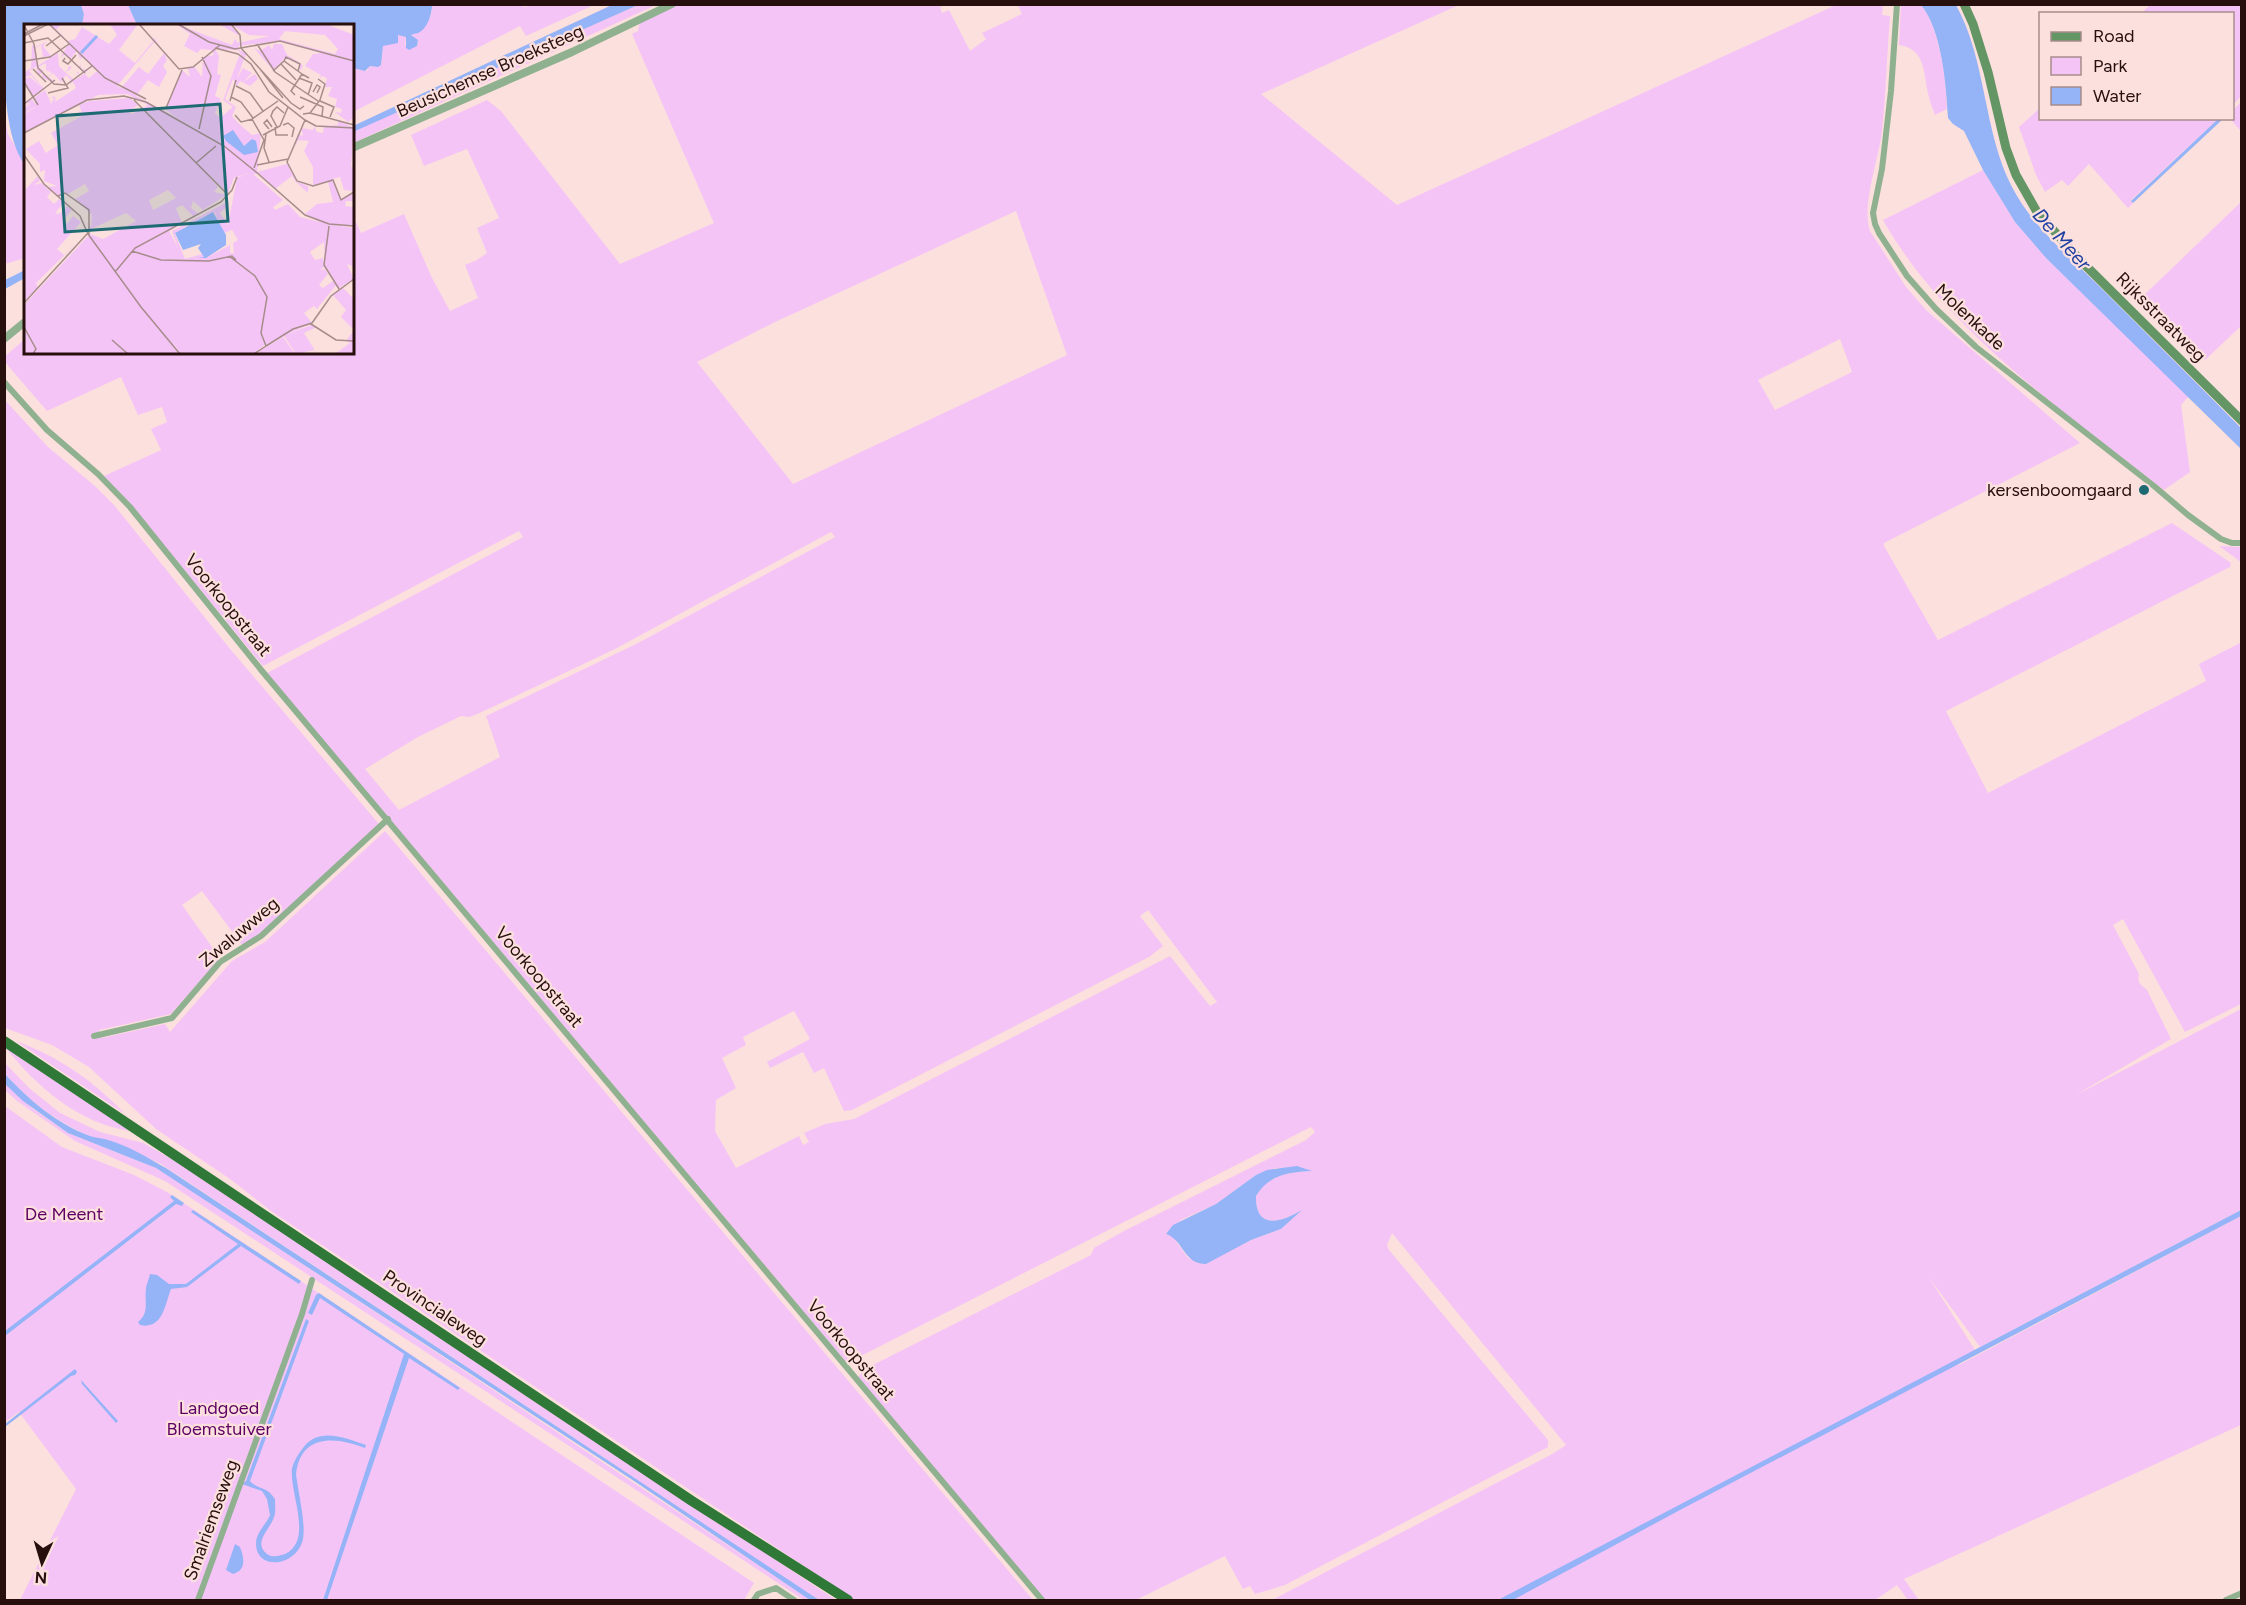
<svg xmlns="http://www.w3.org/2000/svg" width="2246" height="1605" viewBox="0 0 2246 1605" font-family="Figtree,sans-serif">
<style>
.green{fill:#f5c4f7;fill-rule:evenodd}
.water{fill:#95b3f7}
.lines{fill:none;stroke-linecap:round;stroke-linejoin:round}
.stream{stroke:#95b3f7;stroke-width:2}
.minor{stroke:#90b190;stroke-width:6}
.tertiary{stroke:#90b190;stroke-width:8}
.secondary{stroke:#649565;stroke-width:9}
.trunk{stroke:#307838;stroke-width:10}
.poi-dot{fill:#1e6a72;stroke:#fce0dd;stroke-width:2}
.labels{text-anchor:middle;stroke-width:4.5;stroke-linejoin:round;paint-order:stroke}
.street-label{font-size:18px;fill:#260f0d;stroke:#fce0dd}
.poi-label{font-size:18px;fill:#260f0d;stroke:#fce0dd;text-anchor:end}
.park-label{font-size:18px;fill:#5e0064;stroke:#fce0dd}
.water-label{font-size:20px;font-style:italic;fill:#2041a0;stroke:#fce0dd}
.inset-river{fill:none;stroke:#95b3f7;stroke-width:3}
.inset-road{fill:none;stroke:#a68c8a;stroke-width:1.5}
.view{fill:#1e6a72;fill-opacity:0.15;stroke:#1e6a72;stroke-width:3}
.inset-edge{fill:none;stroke:#260f0d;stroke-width:3}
</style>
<rect width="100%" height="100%" fill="#fce0dd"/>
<path class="green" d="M 515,4 L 525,7 L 534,4 L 594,5 L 526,36 L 520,26 L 353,112 L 353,68 L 367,71 L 369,66 L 378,67 L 381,65 L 383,46 L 397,40 L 398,35 L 406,37 L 405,45 L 417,46 L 418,40 L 411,35 C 424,27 432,22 432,5 Z
M 81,5 L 128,5 L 137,25 L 82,25 L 84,14 Z
M 638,5 L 656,5 L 353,143 L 352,132 Z
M 678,5 L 945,5 L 940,7 L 942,13 L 949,10 L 970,51 L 986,39 L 982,33 L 1022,14 L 1018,5 L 1459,5 L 1261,94 L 1397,205 L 1836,5 L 1883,5 L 1882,15 L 1890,16 C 1887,54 1886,93 1882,131 C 1879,158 1861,207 1870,231 L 1906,287 L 1927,311 L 2080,443 L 1884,543 L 1884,546 L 1938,640 L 2172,523 L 2231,563 L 2230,567 L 1946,711 L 1988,793 L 2206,681 L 2199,664 L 2242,642 L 2241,1004 L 2185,1032 L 2123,919 L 2113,925 L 2139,974 C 2137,985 2141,984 2147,990 L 2171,1039 L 2074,1096 L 2241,1009 L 2241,1210 L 1980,1347 L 1928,1276 L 1975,1350 L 1957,1366 L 2241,1216 L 2241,1425 L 1904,1579 L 1919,1600 L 1908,1600 L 1897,1585 L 1875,1600 L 1272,1600 L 1554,1453 L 1566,1445 L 1392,1233 L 1387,1245 L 1389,1250 L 1548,1440 L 1548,1447 L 1285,1585 L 1255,1594 L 1250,1586 L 1243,1589 L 1225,1556 L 1136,1600 L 1045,1600 L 858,1377 L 865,1369 L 1091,1255 L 1094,1248 L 1122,1232 L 1306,1140 L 1315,1132 L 1311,1127 L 847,1363 L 267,673 L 523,537 L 519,531 L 263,666 L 127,500 L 104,476 L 161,450 L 151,429 L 167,422 L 162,407 L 138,415 L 121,377 L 47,411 L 5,362 L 4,357 L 25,339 L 26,352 L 352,352 L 353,216 L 361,233 L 404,214 L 432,278 L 450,311 L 478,298 L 465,265 L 477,260 L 487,253 L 477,228 L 499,218 L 467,149 L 424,166 L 411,135 L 487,100 L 501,111 L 620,264 L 714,223 L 632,34 L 638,31 L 640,22 ZM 1016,211 L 1067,355 L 793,484 L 697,362 L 773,323 ZM 1840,339 L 1852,372 L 1775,410 L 1758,380 ZM 831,532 L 835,537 L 636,644 L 486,716 L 500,757 L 399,810 L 365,769 L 418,737 L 461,716 L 470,717 L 484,711 L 615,649 ZM 1148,910 L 1217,1002 L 1210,1006 L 1170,956 L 854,1119 L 825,1124 L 804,1133 L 809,1142 L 803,1145 L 799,1136 L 736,1168 L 715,1131 L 716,1100 L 736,1088 L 722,1058 L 746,1045 L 743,1037 L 794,1011 L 810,1039 L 767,1062 L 770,1068 L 803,1052 L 814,1073 L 824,1068 L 844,1111 L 852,1110 L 1149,957 L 1163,946 L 1140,916 ZM 1276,1168 L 1310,1171 C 1287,1172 1268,1175 1256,1196 C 1255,1230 1279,1222 1299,1212 L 1281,1229 L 1251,1240 L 1202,1264 L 1188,1258 L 1173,1237 L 1166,1234 L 1181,1220 L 1216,1204 L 1256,1175 Z
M 1901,5 L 1921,5 C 1940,28 1946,79 1947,109 L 1935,115 C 1933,109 1930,103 1929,97 C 1923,75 1927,49 1899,45 Z
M 2150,5 L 2241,5 L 2241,96 L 2233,105 L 2232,14 L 2140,14 Z
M 2241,102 L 2241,131 L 2230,119 L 2232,118 L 2233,110 Z
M 2040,108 L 2040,118 L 2218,119 L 2131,200 L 2133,203 L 2128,208 L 2089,164 L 2068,186 L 2062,180 L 2045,192 L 2036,175 L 2019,127 Z
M 4,114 L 8,134 L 26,165 L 25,258 L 5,264 Z
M 1983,170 L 2015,222 L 2046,258 L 2189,396 L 2181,405 L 2190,472 L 2164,490 C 2065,412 1946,331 1883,220 Z
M 2241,202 L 2241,326 L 2205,360 L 2141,298 Z
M 4,399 L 48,447 L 95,486 L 114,505 L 231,650 L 379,824 L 256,937 L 242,945 L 202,891 L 182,905 L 220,958 L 171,1014 L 99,1030 L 102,1038 L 165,1024 L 170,1032 L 232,961 L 265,942 L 385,831 L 1033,1600 L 855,1600 L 271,1211 L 230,1179 L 156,1129 L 89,1067 L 52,1045 L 5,1028 Z
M 2219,546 L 2241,547 L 2241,562 Z
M 16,1041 C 59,1057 94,1081 125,1114 Z
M 5,1047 L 130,1131 C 78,1123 37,1087 5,1047 Z
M 4,1062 L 29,1088 L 60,1113 L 100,1132 L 143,1143 L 177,1162 L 836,1600 L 818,1600 L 161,1164 C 139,1153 122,1148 100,1140 C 63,1127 31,1103 5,1074 Z
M 4,1083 L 32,1108 L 68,1133 L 156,1168 L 180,1183 L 811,1600 L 804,1600 L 165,1181 L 75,1141 L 17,1101 L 5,1090 Z
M 5,1106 L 62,1147 L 134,1175 L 167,1192 L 754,1583 L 744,1600 L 20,1600 L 76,1489 L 19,1412 L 5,1422 Z"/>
<path class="water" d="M 614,4 L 638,5 L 353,132 L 353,126 Z
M 4,5 L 81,5 L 84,14 L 82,25 L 26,26 L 25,165 C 0,132 4,49 4,5 Z
M 432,5 C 432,13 428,27 420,32 C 418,34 414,33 411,35 L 418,40 L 417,46 L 409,50 L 406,48 L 406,37 L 398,35 L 398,43 L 383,46 L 381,65 L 378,67 L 370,66 L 365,71 L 353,68 L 352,26 L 137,25 L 128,5 Z
M 1921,5 L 1956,5 C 1987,61 1983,131 2012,187 C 2032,226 2066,253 2096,283 C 2144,331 2193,379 2241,428 L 2241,449 L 2046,258 L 2015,222 L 1983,170 L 1964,131 L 1953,124 L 1948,118 C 1946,85 1942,30 1921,5 Z
M 2218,119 L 2223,119 L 2133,203 L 2131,201 Z
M 25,270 L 25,278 L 5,289 L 5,280 Z
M 5,1074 C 28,1099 57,1124 90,1136 C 96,1138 102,1138 108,1140 C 129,1146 148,1158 166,1168 L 819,1600 L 810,1600 L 631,1479 L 156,1168 L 68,1133 L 23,1101 L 5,1084 Z
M 1297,1166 L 1312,1171 C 1289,1172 1268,1175 1256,1196 C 1255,1231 1282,1222 1302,1210 L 1281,1229 L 1251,1240 L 1206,1264 C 1183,1264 1184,1240 1166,1234 L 1173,1225 L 1216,1204 L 1256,1175 L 1267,1170 Z
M 172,1195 L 184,1203 L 182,1206 L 176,1204 L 5,1336 L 5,1331 L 174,1201 L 170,1197 Z
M 193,1210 L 301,1281 L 299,1284 L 241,1246 L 187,1287 L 171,1289 C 165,1304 163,1330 140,1325 L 138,1322 C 150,1312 144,1302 146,1289 C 146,1285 149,1279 150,1274 L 157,1275 L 169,1284 L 186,1284 L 238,1244 L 191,1212 Z
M 2241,1210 L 2241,1216 L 1680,1510 L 1513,1600 L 1498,1600 Z
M 319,1293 L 460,1388 L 458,1390 L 409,1358 L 327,1600 L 323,1600 L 404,1354 L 320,1298 L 312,1315 L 308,1313 L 316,1295 Z
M 306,1319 L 309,1321 L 250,1481 C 258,1490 267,1486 275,1499 C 275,1505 276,1512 274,1517 C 271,1528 252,1543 267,1554 C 272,1558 279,1556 285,1554 C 314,1540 289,1493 292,1468 C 294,1461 298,1454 303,1448 C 318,1426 346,1438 366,1445 L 365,1448 C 336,1437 301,1433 296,1474 C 298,1491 306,1524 303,1539 C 297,1567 256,1571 256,1544 C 256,1532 266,1525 270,1515 L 267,1499 L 262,1491 L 242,1484 L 246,1481 Z
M 75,1369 L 77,1372 L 75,1375 L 71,1376 L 5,1427 L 5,1424 Z
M 81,1380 L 118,1421 L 116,1423 L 82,1384 Z
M 235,1544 L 240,1547 C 244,1557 247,1570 233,1574 L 226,1570 Z"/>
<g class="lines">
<path class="stream" d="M 770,1600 L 778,1600"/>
<path class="minor" d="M 1897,4 L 1891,91 L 1882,169 L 1873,213 L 1875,224 L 1879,233 L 1907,276 L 1936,309 L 1976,347 L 2154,486 L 2188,515 L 2221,539 L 2232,543 L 2242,543
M 4,382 L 47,430 L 98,474 L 130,507 L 262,671 L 1042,1600
M 94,1036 L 172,1018 L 220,962 L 261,936 L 388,819
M 198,1600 L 302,1314 L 312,1280
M 754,1600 L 758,1594 L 776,1588 L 794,1600
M 2226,1600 L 2242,1593"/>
<path class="tertiary" d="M 352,148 L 572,52 L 672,4
M 4,339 L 26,321"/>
<path class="secondary" d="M 1964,4 L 1973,24 L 1988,72 L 2006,148 L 2016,175 L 2037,212 L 2081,261 L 2242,421"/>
<path class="trunk" d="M 4,1041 L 692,1501 L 848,1600"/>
</g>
<circle class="poi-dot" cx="2144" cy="490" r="6"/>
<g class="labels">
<g class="street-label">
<text transform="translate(490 71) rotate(-24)" y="6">Beusichemse Broeksteeg</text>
<text transform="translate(1970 317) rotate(43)" y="6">Molenkade</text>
<text transform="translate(2161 317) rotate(45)" y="6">Rijksstraatweg</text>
<text transform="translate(228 605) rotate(51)" y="6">Voorkoopstraat</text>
<text transform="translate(239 932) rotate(-40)" y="6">Zwaluwweg</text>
<text transform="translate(539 977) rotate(50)" y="6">Voorkoopstraat</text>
<text transform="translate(435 1308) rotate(34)" y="6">Provincialeweg</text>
<text transform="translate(851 1350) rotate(50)" y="6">Voorkoopstraat</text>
<text transform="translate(211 1520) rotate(-70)" y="6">Smalriemseweg</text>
</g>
<g class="poi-label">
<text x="2132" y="496">kersenboomgaard</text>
</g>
<g class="park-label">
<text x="64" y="1220">De Meent</text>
<text x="219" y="1414">Landgoed<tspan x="219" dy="21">Bloemstuiver</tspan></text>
</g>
<g class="water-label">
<text transform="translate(2062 239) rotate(48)" y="7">De Meer</text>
</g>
</g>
<g transform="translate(24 24)">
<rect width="330" height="330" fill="#fce0dd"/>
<path d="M 24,0 L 37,0 L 32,6 L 38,11 L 43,17 L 51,15 L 58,3 L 85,20 L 93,11 L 86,0 L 114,0 L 95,26 L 111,39 L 130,16 L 129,12 L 137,24 L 131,17 L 93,62 L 97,64 L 115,43 L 124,50 L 140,29 L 143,36 L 139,42 L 143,48 L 135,63 L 124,56 L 112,72 L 154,94 L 142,86 L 158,46 L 166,53 L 164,45 L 170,42 L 178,53 L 179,33 L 190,31 L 188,26 L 177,25 L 173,29 L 160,22 L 166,10 L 152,0 L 208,21 L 211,15 L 214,19 L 246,12 L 225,11 L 208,1 L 216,12 L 195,0 L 302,0 L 330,11 L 330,93 L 324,98 L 311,88 L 317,89 L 318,85 L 311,83 L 313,75 L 304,72 L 308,63 L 301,63 L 303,54 L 298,52 L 295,56 L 297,51 L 281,42 L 289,30 L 299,29 L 255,17 L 214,22 L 215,26 L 223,29 L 220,35 L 214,26 L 191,25 L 195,32 L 193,50 L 197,51 L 191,72 L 197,75 L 191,89 L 196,94 L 209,83 L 199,76 L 215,32 L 220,35 L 213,55 L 219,44 L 228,49 L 219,58 L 231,50 L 234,55 L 226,62 L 216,57 L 213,62 L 209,55 L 201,75 L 212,83 L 208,92 L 214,99 L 228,111 L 237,109 L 233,148 L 263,140 L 273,158 L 284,162 L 284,169 L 272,158 L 268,152 L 251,165 L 281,190 L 293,180 L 309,178 L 304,158 L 289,161 L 289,143 L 280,127 L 285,117 L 274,116 L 271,123 L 274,110 L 279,112 L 277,104 L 289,106 L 290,102 L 293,108 L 299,109 L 300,102 L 314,101 L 314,96 L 330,104 L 327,143 L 330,142 L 330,167 L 320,166 L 316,153 L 308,155 L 317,176 L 330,169 L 330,177 L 322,177 L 321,182 L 329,183 L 330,179 L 330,201 L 311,201 L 330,204 L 330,243 L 323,240 L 330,255 L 315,264 L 301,242 L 300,218 L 286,228 L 291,236 L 299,234 L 300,243 L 296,246 L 301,245 L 304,250 L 295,261 L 299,264 L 309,257 L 312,261 L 293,285 L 290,282 L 280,289 L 288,299 L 241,321 L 233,327 L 235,330 L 156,330 L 149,318 L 154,330 L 0,330 L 0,281 L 66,210 L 63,199 L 67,203 L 68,191 L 51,175 L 65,167 L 61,160 L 44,170 L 37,169 L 36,174 L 24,163 L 33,162 L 20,157 L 21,146 L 16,148 L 16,140 L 2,125 L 15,117 L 22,129 L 34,121 L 27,109 L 58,92 L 54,85 L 59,91 L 55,81 L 65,77 L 106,74 L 114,81 L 104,87 L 108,90 L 124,81 L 103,70 L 74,71 L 0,109 L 0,90 L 15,81 L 0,89 L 0,84 L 7,80 L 0,82 L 6,79 L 0,79 L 8,75 L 12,81 L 10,76 L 14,80 L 10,74 L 21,66 L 28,81 L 28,77 L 31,75 L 27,74 L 30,72 L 32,75 L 31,78 L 52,64 L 49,58 L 45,60 L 47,56 L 42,51 L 37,58 L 29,49 L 24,54 L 30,56 L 28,58 L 19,54 L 18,49 L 24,53 L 28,49 L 22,46 L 22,39 L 14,43 L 20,47 L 15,51 L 12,43 L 34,29 L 35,42 L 42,49 L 45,42 L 48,43 L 42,49 L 50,56 L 56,53 L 53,49 L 54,47 L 56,53 L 62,48 L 54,43 L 57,41 L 57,45 L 64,46 L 61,50 L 65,54 L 73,47 L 68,42 L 64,45 L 67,41 L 59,33 L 56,35 L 53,27 L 46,35 L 41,30 L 36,34 L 45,19 ZM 261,7 L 301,11 L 314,25 L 311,30 L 255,15 ZM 179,146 L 204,169 L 210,154 L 225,149 L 213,154 L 204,201 L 196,189 L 201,184 L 204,191 L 205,177 L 148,207 L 154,224 L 145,207 L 198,178 L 158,199 L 152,184 L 158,181 L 169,192 L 174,189 L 167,184 L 169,177 L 179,186 L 202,171 L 190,168 L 194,163 ZM 229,150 L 235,150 L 276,187 L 296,198 L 276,193 L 264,180 L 251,186 L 249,183 L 259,176 ZM 144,166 L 152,174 L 129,186 L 125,176 ZM 190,188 L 200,209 L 208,206 L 214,216 L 209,219 L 210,229 L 206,229 L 206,221 L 182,234 L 178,230 L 161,235 L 151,210 L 164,200 L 172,201 L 177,194 ZM 102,189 L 112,197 L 79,215 L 66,210 L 67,205 ZM 23,18 L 19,22 L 27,32 L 19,33 L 17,21 L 11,24 L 13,42 L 5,47 L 20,65 L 9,73 L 0,55 L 6,53 L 18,64 L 7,51 L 0,54 L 0,49 L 7,44 L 8,21 L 11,23 ZM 250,20 L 258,20 L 263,31 L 276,39 L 279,42 L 276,47 L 276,40 L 262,33 L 249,46 L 230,24 L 236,27 L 245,21 L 248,26 ZM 14,152 L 16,157 L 9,161 L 18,159 L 27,168 L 23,173 L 30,180 L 35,175 L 40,179 L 31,189 L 35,190 L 43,182 L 48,186 L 39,196 L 43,200 L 49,192 L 57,198 L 33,225 L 40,231 L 62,210 L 12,259 L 14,264 L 0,277 L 0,167 ZM 319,264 L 330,275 L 330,330 L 311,330 L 326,319 L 322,317 L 330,306 L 317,293 L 322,286 L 309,271 ZM 287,301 L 293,303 L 280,309 L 290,325 L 293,330 L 290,326 L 272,330 L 260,312 ZM 259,313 L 271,330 L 235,329 L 235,327 Z" fill="#f5c4f7" fill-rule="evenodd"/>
<path d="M 209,106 L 220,122 L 228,115 L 232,117 L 234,128 L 220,131 L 202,117 L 199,112 ZM 189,188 L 202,211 L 202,221 L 182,234 L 174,234 L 180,233 L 174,224 L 177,220 L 159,226 L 151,209 Z" fill="#95b3f7"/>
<path class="inset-river" d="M 57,29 L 73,12"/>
<path class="inset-road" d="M 25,0 L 81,54 L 122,75M 115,0 L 155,45 L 169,43 L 196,21M 154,0 L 185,18 L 211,25 L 256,17 L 330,37M 207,0 L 216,11 L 217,24M 0,1 L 10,20 L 14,44 L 30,60 L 42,61 L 68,42M 0,10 L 19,0M 0,12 L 24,0M 0,19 L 24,14 L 61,49M 233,20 L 251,48 L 294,77M 22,22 L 37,11M 191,24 L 214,30 L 227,40 L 245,68 L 281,96 L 292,102 L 330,104M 217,24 L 267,79 L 276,85 L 280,82M 41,34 L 39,37 L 44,40 L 52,31M 0,37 L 26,33 L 45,20M 260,37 L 262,33 L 276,40 L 274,47M 257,40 L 272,56M 9,45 L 22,58M 236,45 L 259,74M 249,47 L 260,37 L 278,50M 275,54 L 288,59 L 284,71M 0,58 L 14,81M 212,62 L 226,69 L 239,87M 289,68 L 293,61 L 296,63 L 293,69M 24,69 L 44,64 L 38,54M 271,71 L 267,67 L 278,50 L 285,54M 207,73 L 217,78 L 229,94M 276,73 L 299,83 L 298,92M 110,76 L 204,171M 206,77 L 212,56M 296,77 L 310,83 L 306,93M 0,80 L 31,56M 138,84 L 142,84 L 158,46M 286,89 L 296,76 L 301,60 L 294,55M 279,90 L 286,89 L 330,101M 211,91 L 217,98 L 229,95M 228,95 L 240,116 L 230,144M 228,95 L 254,77M 281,96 L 263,138 L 273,157 L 289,162 L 309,156 L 317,176 L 330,168M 259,101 L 264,99 L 270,104 L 268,113M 251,103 L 252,111 L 264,111M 253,103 L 247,92 L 249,87 L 253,83 L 260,89M 175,105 L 187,52 L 178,33M 245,105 L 240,99 L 243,96 L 248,103M 0,109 L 63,76 L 100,72 L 122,78 L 200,122 L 232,148M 242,110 L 240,124 L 245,138M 239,111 L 256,102 L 264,83M 0,131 L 20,160 L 56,192 L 64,210 L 117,283 L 156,330M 172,139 L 192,122M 233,141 L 264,135M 231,147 L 281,191 L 305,200 L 330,202M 34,172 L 41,169 L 65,186 L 65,212M 305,202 L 300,241 L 315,265M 108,227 L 137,236 L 185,237 L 208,232 L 212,236M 205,232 L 231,252 L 243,273 L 237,309 L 242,322 L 230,330M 91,248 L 111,224 L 197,178 L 208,166 L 213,153M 0,279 L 63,210M 287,300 L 312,316 L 330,317M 0,303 L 12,325 L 9,330M 88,316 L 104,330M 242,322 L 269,305 L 288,299 L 307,272 L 330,255"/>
<path class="view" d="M 196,80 L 204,197 L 41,208 L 33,92 Z"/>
<rect width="330" height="330" class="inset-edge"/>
</g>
<rect width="2246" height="1605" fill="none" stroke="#260f0d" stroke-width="12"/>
<rect x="2039" y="12" width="195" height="108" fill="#fce0dd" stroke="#a68c8a" stroke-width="1.5"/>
<rect x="2051" y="32" width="30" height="9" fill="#649565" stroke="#a68c8a" stroke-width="1.5"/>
<text x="2093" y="42" font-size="18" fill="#260f0d">Road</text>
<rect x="2051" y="57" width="30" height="18" fill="#f5c4f7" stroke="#a68c8a" stroke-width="1.5"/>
<text x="2093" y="72" font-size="18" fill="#260f0d">Park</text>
<rect x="2051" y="87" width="30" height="18" fill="#95b3f7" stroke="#a68c8a" stroke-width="1.5"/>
<text x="2093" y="102" font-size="18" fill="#260f0d">Water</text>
<g transform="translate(42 1563) rotate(184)" stroke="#fce0dd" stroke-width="4.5" paint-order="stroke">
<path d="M0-4.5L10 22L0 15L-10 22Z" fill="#260f0d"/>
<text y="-9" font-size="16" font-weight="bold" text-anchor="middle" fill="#260f0d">N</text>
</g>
</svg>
